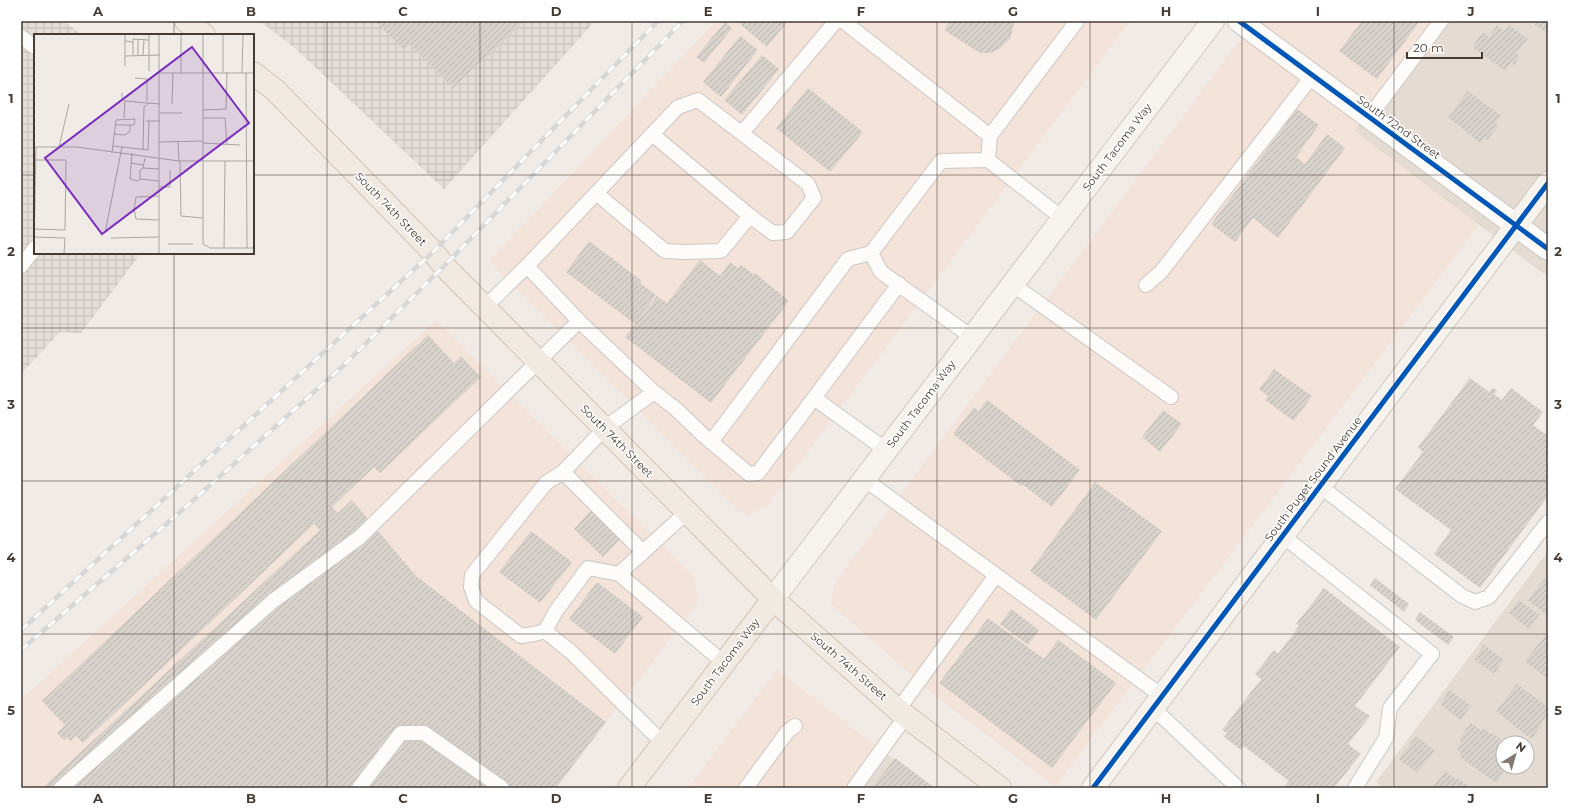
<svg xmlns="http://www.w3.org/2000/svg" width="1569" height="809" viewBox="0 0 1569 809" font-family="Montserrat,sans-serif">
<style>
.residential{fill:#e4dcd3;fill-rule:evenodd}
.commercial{fill:#f4e3d8}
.industrial{fill:url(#industrial-grid)}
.building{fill:url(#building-hatch)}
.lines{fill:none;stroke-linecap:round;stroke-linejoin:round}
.lane-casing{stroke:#ccc7c3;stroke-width:16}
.street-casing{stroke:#ccc7c3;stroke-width:24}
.secondary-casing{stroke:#d1c8be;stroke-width:24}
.primary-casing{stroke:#d3c3b3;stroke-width:24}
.lane{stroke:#fdfcfb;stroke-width:14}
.street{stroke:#fdfcfb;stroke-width:22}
.secondary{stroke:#f6f2ed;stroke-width:22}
.primary{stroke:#f1eae2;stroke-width:22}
.rail-casing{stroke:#d8d7d7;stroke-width:4.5}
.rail{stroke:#fff;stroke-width:3;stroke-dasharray:9;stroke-linecap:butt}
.cycleway-casing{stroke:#fff;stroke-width:8}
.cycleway{stroke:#0057b8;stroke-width:5}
.grid{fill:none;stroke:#453b33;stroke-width:1;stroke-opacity:0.55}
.labels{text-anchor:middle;stroke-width:3;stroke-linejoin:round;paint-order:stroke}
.street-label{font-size:11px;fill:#453b33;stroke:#fff}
.inset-road{fill:none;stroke:#aca59e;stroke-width:1}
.view{fill:#7b2cbf;fill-opacity:0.15;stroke:#7b2cbf;stroke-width:2}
.inset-edge{fill:none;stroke:#453b33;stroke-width:2}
.neatline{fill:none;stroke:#453b33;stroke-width:1.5}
.grid-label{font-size:13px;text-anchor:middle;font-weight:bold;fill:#453b33}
</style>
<defs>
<pattern id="industrial-grid" width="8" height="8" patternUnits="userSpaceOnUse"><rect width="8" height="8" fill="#e3dcd8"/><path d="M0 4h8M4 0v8" fill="none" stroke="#c4beba"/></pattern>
<pattern id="building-hatch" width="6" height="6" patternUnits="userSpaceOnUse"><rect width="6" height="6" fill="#d8d2cd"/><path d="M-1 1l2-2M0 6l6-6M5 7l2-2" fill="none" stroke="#bbb5b0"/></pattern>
</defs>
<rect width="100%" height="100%" fill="#f0ebe6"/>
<path class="residential" d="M 1437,21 L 1548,21 L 1548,277 L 1354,131 Z
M 1548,551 L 1548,788 L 1384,788 L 1376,782 ZM 1503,743 L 1527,743 L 1527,767 L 1503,767 Z
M 880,749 L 932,788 L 850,788 Z"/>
<path class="commercial" d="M 716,21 L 1130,21 L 767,506 L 747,516 L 735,507 L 489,261 Z
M 1254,21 L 1436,21 L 1354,131 L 1479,225 L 1055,787 L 934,695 L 831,604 L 834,584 Z
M 436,320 L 693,576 L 699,601 L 556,788 L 21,788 L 21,700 Z
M 777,670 L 880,749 L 850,788 L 688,788 Z"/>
<path class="industrial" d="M 21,21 L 64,21 L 82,35 L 35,35 L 35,253 L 141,253 L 81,333 L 60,332 L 21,374 Z
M 260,21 L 595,21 L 444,189 L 296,49 Z"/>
<path class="building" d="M 375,21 L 524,21 L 486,59 L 484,57 L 453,88 L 409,44 L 404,50 Z
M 743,21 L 788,21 L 767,47 L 740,24 Z
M 950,21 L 1014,21 L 1013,29 L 1010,39 L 999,49 L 990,53 L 980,53 L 944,30 Z
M 1362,21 L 1420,21 L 1377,79 L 1339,51 Z
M 1537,21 L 1548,21 L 1548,34 L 1535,25 Z
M 725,22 L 732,28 L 704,63 L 696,57 Z
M 1497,25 L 1504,31 L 1509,25 L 1528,39 L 1516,54 L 1520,56 L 1514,65 L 1511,63 L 1505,71 L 1472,47 L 1483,32 L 1489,37 Z
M 740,36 L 758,50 L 721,97 L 703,82 Z
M 762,55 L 779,69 L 742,115 L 724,100 Z
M 808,88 L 863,132 L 830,172 L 776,128 Z
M 1468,91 L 1501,116 L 1495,123 L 1499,126 L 1487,140 L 1484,138 L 1480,143 L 1448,117 Z
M 1297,109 L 1319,125 L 1296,157 L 1305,164 L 1327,134 L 1345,148 L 1278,238 L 1253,218 L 1235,242 L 1211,224 Z
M 589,241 L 642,281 L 640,283 L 656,295 L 640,318 L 657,296 L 667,303 L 700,260 L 720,276 L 730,262 L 738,268 L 741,265 L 753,274 L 755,273 L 789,301 L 711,403 L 625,337 L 635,324 L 566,272 Z
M 428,335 L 454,363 L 461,356 L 481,377 L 380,473 L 374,467 L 332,507 L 338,513 L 352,500 L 416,576 L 606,722 L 556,788 L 42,788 L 320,530 L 314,524 L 83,743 L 76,736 L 70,741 L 67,737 L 64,740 L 57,733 L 65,725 L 42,701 Z
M 1274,369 L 1312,396 L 1294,421 L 1265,400 L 1268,396 L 1259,389 Z
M 1470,378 L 1489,392 L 1493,388 L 1497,391 L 1494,394 L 1502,400 L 1511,388 L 1543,412 L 1533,425 L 1548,436 L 1548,496 L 1480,588 L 1434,554 L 1451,530 L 1395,489 L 1423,452 L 1418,447 Z
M 987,400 L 1080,470 L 1052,507 L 1022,484 L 1021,486 L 953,434 L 974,407 L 978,411 Z
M 1163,410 L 1182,424 L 1160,452 L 1142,437 Z
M 1095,482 L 1162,531 L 1096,620 L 1030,571 Z
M 593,508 L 623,536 L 603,557 L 574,529 Z
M 531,531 L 572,562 L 540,603 L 499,572 Z
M 1375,578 L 1409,604 L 1404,612 L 1370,585 Z
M 1545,578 L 1548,581 L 1548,616 L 1528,600 Z
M 597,582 L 643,617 L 615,654 L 569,619 Z
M 1324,588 L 1400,647 L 1355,706 L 1370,716 L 1348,744 L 1361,754 L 1334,788 L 1283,788 L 1289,781 L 1244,746 L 1241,750 L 1224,737 L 1227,733 L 1222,730 L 1261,679 L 1255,674 L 1274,650 L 1278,654 L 1299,626 L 1296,624 Z
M 1519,600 L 1539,615 L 1529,629 L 1509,613 Z
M 1011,609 L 1039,630 L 1028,645 L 1000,624 Z
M 1420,612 L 1454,637 L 1448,645 L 1415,620 Z
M 988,618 L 1044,659 L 1058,640 L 1116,683 L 1052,768 L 939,683 Z
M 1547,633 L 1548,635 L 1548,679 L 1525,661 Z
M 1484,645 L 1504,660 L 1494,674 L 1474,659 Z
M 1517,684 L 1548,707 L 1548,714 L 1542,722 L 1543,723 L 1531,739 L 1496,711 Z
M 1450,690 L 1471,706 L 1460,720 L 1440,704 Z
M 1471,723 L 1482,731 L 1483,728 L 1491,734 L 1492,733 L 1506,743 L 1503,743 L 1503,767 L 1514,767 L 1509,774 L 1505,771 L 1496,783 L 1459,756 L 1461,753 L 1456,749 L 1461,741 L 1459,739 Z
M 1416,736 L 1435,751 L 1417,773 L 1399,759 Z
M 895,758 L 935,788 L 872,788 Z
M 1445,771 L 1456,779 L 1457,777 L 1471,788 L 1432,788 Z"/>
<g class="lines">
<defs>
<path id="lane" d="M 843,21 L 990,136 L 988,160
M 21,37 L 35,47
M 1369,117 L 1441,21
M 742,133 L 836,21
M 990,136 L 1077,21
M 596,193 L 665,251 L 684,252 L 721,251 L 750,216
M 871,253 L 881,272 L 972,337
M 21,266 L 35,248
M 527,266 L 579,321 L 654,392 L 676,409 L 703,435 L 749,474 L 758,473 L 899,284
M 1012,284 L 1171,397
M 1146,285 L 1161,272 L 1313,75
M 485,307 L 527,266 L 678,107 L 698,100 L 808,184 L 814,198 L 787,232 L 773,233 L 750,216 L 652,134
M 814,398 L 886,450
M 711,442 L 848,259 L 871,253 L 941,161 L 988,160 L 1062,218
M 563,472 L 643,552
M 864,479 L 1162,696
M 1320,486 L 1462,596 L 1475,602 L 1489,597 L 1548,522
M 1283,536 L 1432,654 L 1390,708 L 1386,738 L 1355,788
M 619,574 L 724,663
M 545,631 L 534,634 L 521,636 L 476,601 L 471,587 L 472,575 L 546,483 L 563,472 L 605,428 L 654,392
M 1153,708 L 1238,788
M 898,710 L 996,575
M 663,743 L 571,652 L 545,631 L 556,611 L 588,568 L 619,574 L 687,512
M 61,788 L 273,601 L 360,537 L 579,321
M 359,788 L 401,733 L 424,733 L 502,788
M 746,788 L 788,731 L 795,726
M 854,788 L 906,716"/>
<path id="street" d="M 1239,21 L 1548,249"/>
<path id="secondary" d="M 773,599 L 1213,21
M 1093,788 L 1548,183"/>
<path id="primary" d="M 186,21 L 204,35
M 253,73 L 275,90 L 433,252 L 444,266 L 773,599 L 898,710 L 1000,788
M 629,788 L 773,599"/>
</defs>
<use href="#lane" class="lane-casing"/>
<use href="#street" class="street-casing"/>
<use href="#secondary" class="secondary-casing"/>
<use href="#primary" class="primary-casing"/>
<use href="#lane" class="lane"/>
<use href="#street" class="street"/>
<use href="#secondary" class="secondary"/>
<use href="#primary" class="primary"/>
<defs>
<path id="rail" d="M 21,630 L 433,252 L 658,21
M 21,650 L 180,512 L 343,366 L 444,266 L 683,21"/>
</defs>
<use href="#rail" class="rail-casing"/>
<use href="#rail" class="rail"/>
<defs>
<path id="cycleway" d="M 1239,21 L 1548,249
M 1093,788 L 1548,183"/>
</defs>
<use href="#cycleway" class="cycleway-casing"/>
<use href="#cycleway" class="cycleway"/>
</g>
<path class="grid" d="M 174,21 L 174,35M 327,21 L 327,788M 480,21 L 480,788M 632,21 L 632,788M 784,21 L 784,788M 937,21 L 937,788M 1090,21 L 1090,788M 1242,21 L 1242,788M 1394,21 L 1394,788M 21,175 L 35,175M 253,175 L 1548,175M 174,253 L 174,788M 21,328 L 1548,328M 21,481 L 1548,481M 21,634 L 1548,634"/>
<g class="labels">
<g class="street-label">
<text transform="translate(1399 127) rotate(36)" y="4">South 72nd Street</text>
<text transform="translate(1117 147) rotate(-53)" y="4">South Tacoma Way</text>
<text transform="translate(391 209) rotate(46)" y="4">South 74th Street</text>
<text transform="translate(921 404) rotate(-53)" y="4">South Tacoma Way</text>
<text transform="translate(617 441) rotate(45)" y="4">South 74th Street</text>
<text transform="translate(1313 479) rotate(-53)" y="4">South Puget Sound Avenue</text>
<text transform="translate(725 662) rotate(-53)" y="4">South Tacoma Way</text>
<text transform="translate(849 666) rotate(41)" y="4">South 74th Street</text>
</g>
</g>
<g transform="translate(34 34)">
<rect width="220" height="220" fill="#f0ebe6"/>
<path class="inset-road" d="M 147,0 L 147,39M 169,0 L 169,210 L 176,214 L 220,214M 189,0 L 189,38M 104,5 L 104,21M 91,7 L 99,8 L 99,21M 99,8 L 99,5 L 115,6M 109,21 L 110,6M 91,22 L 126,21M 91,32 L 91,0M 115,37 L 115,0M 126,39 L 220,39M 208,39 L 209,0M 212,39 L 213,214M 101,44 L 113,45 L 113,67M 88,59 L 88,64 L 91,67 L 126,70M 138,70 L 139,39M 169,76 L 192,75 L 193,38M 126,79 L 148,79M 90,84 L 91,67M 169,84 L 191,84 L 193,111M 112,87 L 126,87M 80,100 L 91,101 L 96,97 L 96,91M 125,108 L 169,107M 144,108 L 145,127M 169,109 L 206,111M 79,112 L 114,116 L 115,87M 0,113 L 43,113 L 145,127 L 220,127M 25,113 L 35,70M 109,115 L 110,73 L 115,69M 78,119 L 82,86 L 101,85 L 100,91 L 81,91M 98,119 L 96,145 L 104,147 L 106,145M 111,124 L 109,134 L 106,136 L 106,145 L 125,147M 146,127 L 147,182 L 169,184M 97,129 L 110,131M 109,134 L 125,135M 125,153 L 136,153 L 136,136M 125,186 L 102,185 L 100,175 L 102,163 L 125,162M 0,195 L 31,196 L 32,126 L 2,126M 71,199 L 88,113M 1,203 L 31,204 L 30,220M 77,204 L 125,203M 134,210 L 159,210M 190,214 L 191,127M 0,217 L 2,113M 67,220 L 82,220M 125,220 L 125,0"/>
<path class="view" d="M 158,13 L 215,89 L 68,200 L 11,124 Z"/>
<rect width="220" height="220" class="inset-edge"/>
</g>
<rect width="1569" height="809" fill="none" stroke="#ffffff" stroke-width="44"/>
<g transform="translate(1515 755) rotate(37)"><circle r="19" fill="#ffffff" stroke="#b5b1ad"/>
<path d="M0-3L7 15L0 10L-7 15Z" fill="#817972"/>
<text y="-6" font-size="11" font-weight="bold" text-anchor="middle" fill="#453b33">N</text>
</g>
<path d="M1407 52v6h75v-6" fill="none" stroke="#453b33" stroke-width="2"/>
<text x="1413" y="52" font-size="12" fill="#453b33" stroke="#ffffff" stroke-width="3" paint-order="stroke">20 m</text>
<rect x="22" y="22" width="1525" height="765" class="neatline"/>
<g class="grid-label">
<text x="98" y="16">A</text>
<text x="251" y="16">B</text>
<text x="403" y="16">C</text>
<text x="556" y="16">D</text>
<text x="708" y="16">E</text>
<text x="861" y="16">F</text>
<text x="1013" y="16">G</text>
<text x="1166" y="16">H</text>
<text x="1318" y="16">I</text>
<text x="1471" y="16">J</text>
<text x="11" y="103">1</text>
<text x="1558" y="103">1</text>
<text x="11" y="256">2</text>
<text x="1558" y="256">2</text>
<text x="11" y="409">3</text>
<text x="1558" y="409">3</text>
<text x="11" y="562">4</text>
<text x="1558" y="562">4</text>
<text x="11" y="715">5</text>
<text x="1558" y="715">5</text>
<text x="98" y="803">A</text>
<text x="251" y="803">B</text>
<text x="403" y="803">C</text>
<text x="556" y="803">D</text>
<text x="708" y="803">E</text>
<text x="861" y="803">F</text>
<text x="1013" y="803">G</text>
<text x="1166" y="803">H</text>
<text x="1318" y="803">I</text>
<text x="1471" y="803">J</text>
</g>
</svg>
